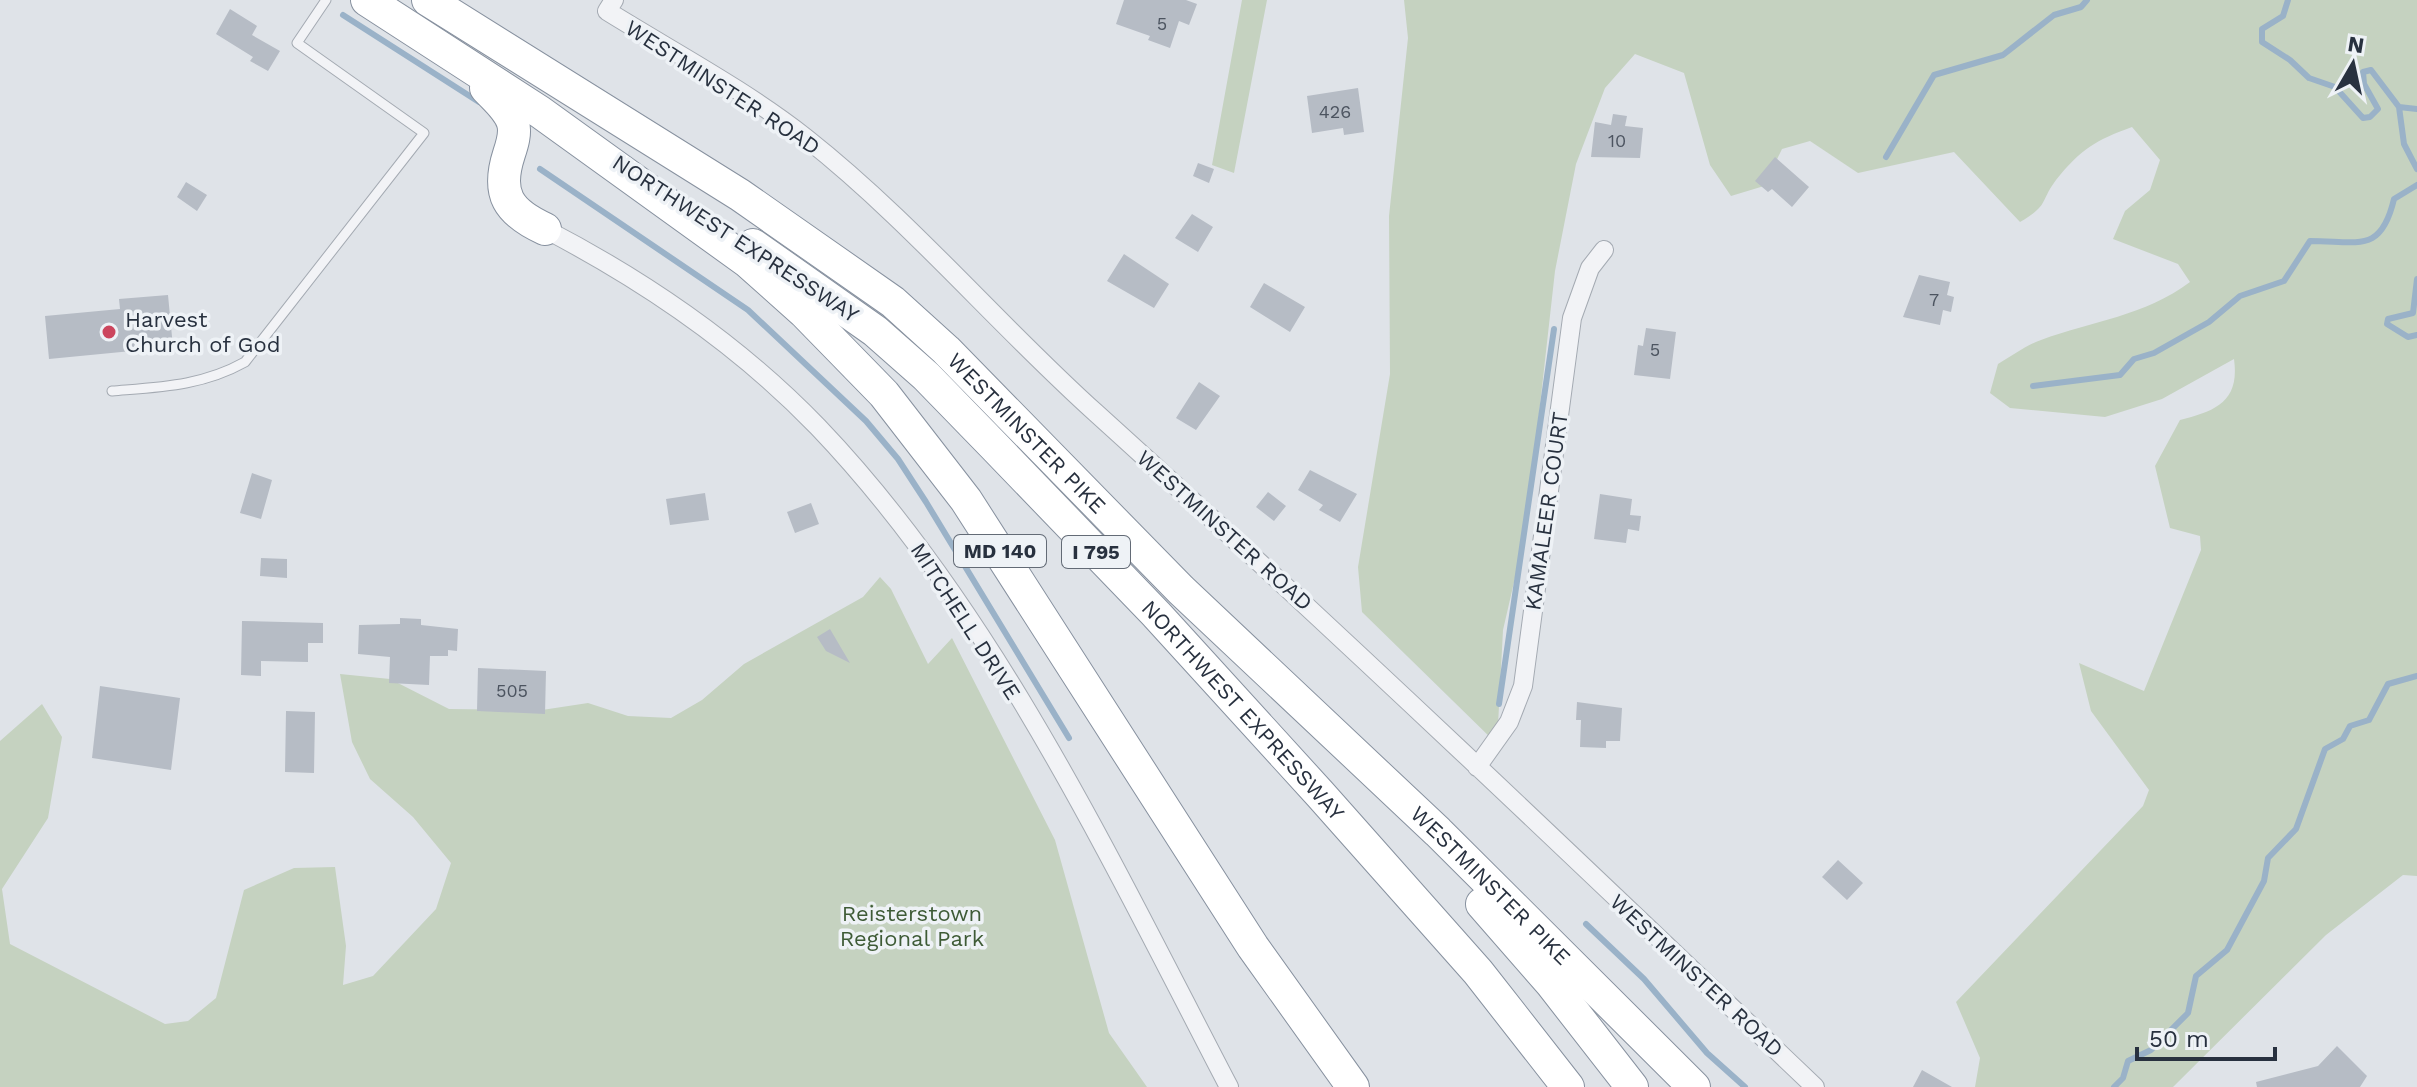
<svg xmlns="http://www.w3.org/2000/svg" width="2417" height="1087" viewBox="0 0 2417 1087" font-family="'Work Sans',sans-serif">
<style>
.green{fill:#c5d2c0}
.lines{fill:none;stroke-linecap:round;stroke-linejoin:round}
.stream{stroke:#9ab2c8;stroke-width:6}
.building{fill:#b6bcc5}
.lane-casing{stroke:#a4aab2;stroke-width:11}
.street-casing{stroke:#a4aab2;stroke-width:20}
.highway-casing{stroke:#87919f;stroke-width:34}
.lane{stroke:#f2f3f6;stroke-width:9}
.street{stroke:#f2f3f6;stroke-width:18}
.highway{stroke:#fff;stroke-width:32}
.poi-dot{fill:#cc455d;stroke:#eef2f6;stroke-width:3}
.labels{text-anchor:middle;stroke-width:7;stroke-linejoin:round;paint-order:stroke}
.number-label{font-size:18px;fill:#4c5460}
.shield{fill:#eef2f6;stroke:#636b76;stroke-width:2}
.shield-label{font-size:20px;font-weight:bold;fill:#28313f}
.street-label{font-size:22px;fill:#28313f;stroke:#eef2f6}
.poi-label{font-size:22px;fill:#28313f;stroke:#eef2f6;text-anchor:start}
.park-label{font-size:22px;fill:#3e5b36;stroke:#eef2f6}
</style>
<rect width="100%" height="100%" fill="#dfe3e8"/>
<path class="green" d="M 1242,0 L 1267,0 L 1234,173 L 1212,165 Z
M 1404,0 L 2417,0 L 2417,876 L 2403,875 L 2326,935 L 2173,1087 L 1975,1087 L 1980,1058 L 1956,1002 L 2143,806 L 2149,790 L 2091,711 L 2079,663 L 2144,691 L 2201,550 L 2200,536 L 2170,528 L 2155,466 L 2180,420 C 2215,411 2240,402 2234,359 L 2162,399 L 2105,417 L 2010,408 L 1990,393 L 1998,364 C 2012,356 2026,345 2041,340 C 2092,321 2145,316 2190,282 L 2178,264 L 2113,239 L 2125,211 L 2150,190 L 2160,160 L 2132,127 C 2096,140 2081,149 2056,180 C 2039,203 2050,204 2020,222 L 1954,152 L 1858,173 L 1810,141 L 1782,149 L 1764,186 L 1731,196 L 1710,165 L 1684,73 L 1635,54 L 1605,88 L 1576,164 L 1555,271 L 1526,530 L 1503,630 L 1497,744 L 1362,612 L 1358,567 L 1390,374 L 1389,216 L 1408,38 Z
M 880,577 L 891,589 L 928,664 L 952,638 L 1055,840 L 1109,1033 L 1147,1087 L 0,1087 L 0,741 L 42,704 L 62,737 L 48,818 L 2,889 L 10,944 L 165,1024 L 188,1021 L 216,998 L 244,890 L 294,868 L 335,867 L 346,946 L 343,985 L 373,976 L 436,909 L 451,863 L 413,817 L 370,779 L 352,742 L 340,674 L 390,679 L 449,709 L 542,710 L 588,703 L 628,716 L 671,718 L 702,700 L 744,664 L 863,597 Z"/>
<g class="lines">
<path class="stream" d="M 2288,0 L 2283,16 L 2262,29 L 2262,42 L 2290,60 L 2309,78 L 2335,87 L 2363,118 L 2370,117 L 2378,109 L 2364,84 L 2363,72 L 2371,70 L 2399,107 L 2404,144 L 2417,169
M 343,15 L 479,102
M 2399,107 L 2417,109
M 1886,157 L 1934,75 L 2003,55 L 2054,15 L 2081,7 L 2087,0
M 540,169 L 748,310 L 866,421 L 898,459 L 926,502 L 1069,738
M 2417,279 L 2413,313 L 2388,319 L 2387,324 L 2408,337 L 2417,335
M 2033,386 L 2120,375 L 2134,359 L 2154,353 L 2209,322 L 2240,296 L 2284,281 L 2310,241 C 2359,241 2381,254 2394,199 L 2417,185
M 1499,704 L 1554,329
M 1586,924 L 1644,979 L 1707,1053 L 1745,1087
M 2114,1087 L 2123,1078 L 2128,1061 L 2151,1050 L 2188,1013 L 2196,976 L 2227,950 L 2264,881 L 2268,858 L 2296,829 L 2325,749 L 2343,739 L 2350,726 L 2369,720 L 2388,684 L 2417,676"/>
</g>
<path class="building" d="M 1124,0 L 1186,0 L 1197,4 L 1189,25 L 1179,21 L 1170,48 L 1148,40 L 1150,36 L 1116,24 Z
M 230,9 L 257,26 L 252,35 L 280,51 L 268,71 L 250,61 L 253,57 L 216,34 Z
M 1358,88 L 1364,132 L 1344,135 L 1343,128 L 1312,133 L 1307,96 Z
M 1613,114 L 1627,116 L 1625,126 L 1643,128 L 1640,158 L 1591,157 L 1595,122 L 1611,125 Z
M 1775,157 L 1809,187 L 1792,207 L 1772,189 L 1768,192 L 1755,181 Z
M 1198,163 L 1214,169 L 1209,183 L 1193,176 Z
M 186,182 L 207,195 L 197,211 L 177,197 Z
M 1192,214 L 1213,227 L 1198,252 L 1175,238 Z
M 1124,254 L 1169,284 L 1154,308 L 1107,281 Z
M 1919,275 L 1950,282 L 1947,295 L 1954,297 L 1951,312 L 1943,310 L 1940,325 L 1903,317 Z
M 1264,283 L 1305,307 L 1290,332 L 1250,307 Z
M 168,295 L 173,347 L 49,359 L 45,316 L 120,309 L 119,299 Z
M 1646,328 L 1676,332 L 1670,379 L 1634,375 L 1638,345 L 1643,346 Z
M 1199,382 L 1220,396 L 1196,430 L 1176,418 Z
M 1310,470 L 1357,494 L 1340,522 L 1319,510 L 1323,505 L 1298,490 Z
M 252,473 L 272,480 L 261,519 L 240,513 Z
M 1268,492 L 1286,506 L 1274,521 L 1256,507 Z
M 705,493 L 709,520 L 670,525 L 666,499 Z
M 1600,494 L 1632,499 L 1630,515 L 1641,516 L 1639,531 L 1628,529 L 1626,543 L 1594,539 Z
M 811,503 L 819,524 L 795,533 L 787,512 Z
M 261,558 L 287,559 L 287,578 L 260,576 Z
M 400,618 L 421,619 L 421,625 L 458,629 L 457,651 L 448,650 L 448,656 L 430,656 L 429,685 L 389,683 L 390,657 L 358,654 L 359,625 L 400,624 Z
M 242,621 L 323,623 L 323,643 L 308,643 L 308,662 L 261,661 L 261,676 L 241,675 Z
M 830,629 L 850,663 L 826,651 L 817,637 Z
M 478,668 L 546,671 L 545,714 L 477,711 Z
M 100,686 L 180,698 L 171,770 L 92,758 Z
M 1577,702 L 1622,708 L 1620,741 L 1606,741 L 1606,748 L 1580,747 L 1581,720 L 1576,720 Z
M 286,711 L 315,712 L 314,773 L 285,772 Z
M 1838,860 L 1863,883 L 1847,900 L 1822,877 Z
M 2337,1046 L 2367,1076 L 2360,1087 L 2257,1087 L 2256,1082 L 2318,1066 Z
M 1922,1070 L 1952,1087 L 1913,1087 Z"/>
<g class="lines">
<defs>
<path id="lane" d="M 112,391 C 160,387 202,386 245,362 L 424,133 L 297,43 L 326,0"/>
<path id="street" d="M 614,0 L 607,11 C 673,52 745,90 806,138 C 911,221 997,324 1096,413 C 1339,633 1577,860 1815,1087
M 545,229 C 645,281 739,345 818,427 C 994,611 1112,863 1229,1087
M 1477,767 L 1509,722 L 1523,686 L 1572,318 L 1590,268 L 1604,250"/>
<g id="highway">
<path d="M 367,0 L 540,112 L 748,262 L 804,312 L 884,394 L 966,500 L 1253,947 L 1353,1087"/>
<path id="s1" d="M 428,0 L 740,195 L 893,302 L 946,350 L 1181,590 L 1438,832 L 1694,1087"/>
<path d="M 486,88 C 495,98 509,109 513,123 C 516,133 512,145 509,154 C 496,194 508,212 545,229"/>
<path id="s2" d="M 753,245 L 875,331 L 926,376 L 996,448 L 1156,614 L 1320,794 L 1478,972 L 1568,1087"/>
<path d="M 1482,904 L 1551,983 L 1632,1087"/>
</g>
</defs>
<use href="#lane" class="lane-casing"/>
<use href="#street" class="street-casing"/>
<use href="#highway" class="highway-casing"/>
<use href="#lane" class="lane"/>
<use href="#street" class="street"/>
<use href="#highway" class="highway"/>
</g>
<circle class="poi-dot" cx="109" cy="332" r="8"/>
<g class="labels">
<g class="number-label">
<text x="1162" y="30">5</text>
<text x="1335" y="118">426</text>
<text x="1617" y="147">10</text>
<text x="1934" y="306">7</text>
<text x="1655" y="356">5</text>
<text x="512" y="697">505</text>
</g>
<g class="shield">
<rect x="954" y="535" width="92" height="32" rx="6"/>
<rect x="1062" y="536" width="68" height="32" rx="6"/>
</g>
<g class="shield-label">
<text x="1000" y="558">MD 140</text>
<text x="1096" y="559">I 795</text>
</g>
<g class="street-label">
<text transform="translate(723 87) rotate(33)" y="8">WESTMINSTER ROAD</text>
<text transform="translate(736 238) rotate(33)" y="8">NORTHWEST EXPRESSWAY</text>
<text dy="8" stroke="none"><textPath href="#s1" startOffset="742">WESTMINSTER PIKE</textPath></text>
<text transform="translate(1546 511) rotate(-82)" y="8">KAMALEER COURT</text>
<text transform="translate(1225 530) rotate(42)" y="8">WESTMINSTER ROAD</text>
<text transform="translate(966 621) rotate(57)" y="8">MITCHELL DRIVE</text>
<text dy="8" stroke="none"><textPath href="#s2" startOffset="678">NORTHWEST EXPRESSWAY</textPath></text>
<text dy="8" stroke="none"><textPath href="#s1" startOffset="1390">WESTMINSTER PIKE</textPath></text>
<text transform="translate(1697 975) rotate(43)" y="8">WESTMINSTER ROAD</text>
</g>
<g class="poi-label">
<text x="125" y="327">Harvest<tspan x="125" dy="25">Church of God</tspan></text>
</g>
<g class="park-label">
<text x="912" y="921">Reisterstown<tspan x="912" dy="25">Regional Park</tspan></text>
</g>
</g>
<g transform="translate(2353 64) rotate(9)" stroke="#eef2f6" stroke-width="6" paint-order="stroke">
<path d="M0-6L14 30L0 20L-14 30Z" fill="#28313f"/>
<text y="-12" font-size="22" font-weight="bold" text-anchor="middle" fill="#28313f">N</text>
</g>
<path d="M2137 1047v12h138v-12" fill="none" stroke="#28313f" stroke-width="4"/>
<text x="2149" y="1047" font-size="24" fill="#28313f" stroke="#eef2f6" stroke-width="6" paint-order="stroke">50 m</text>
</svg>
